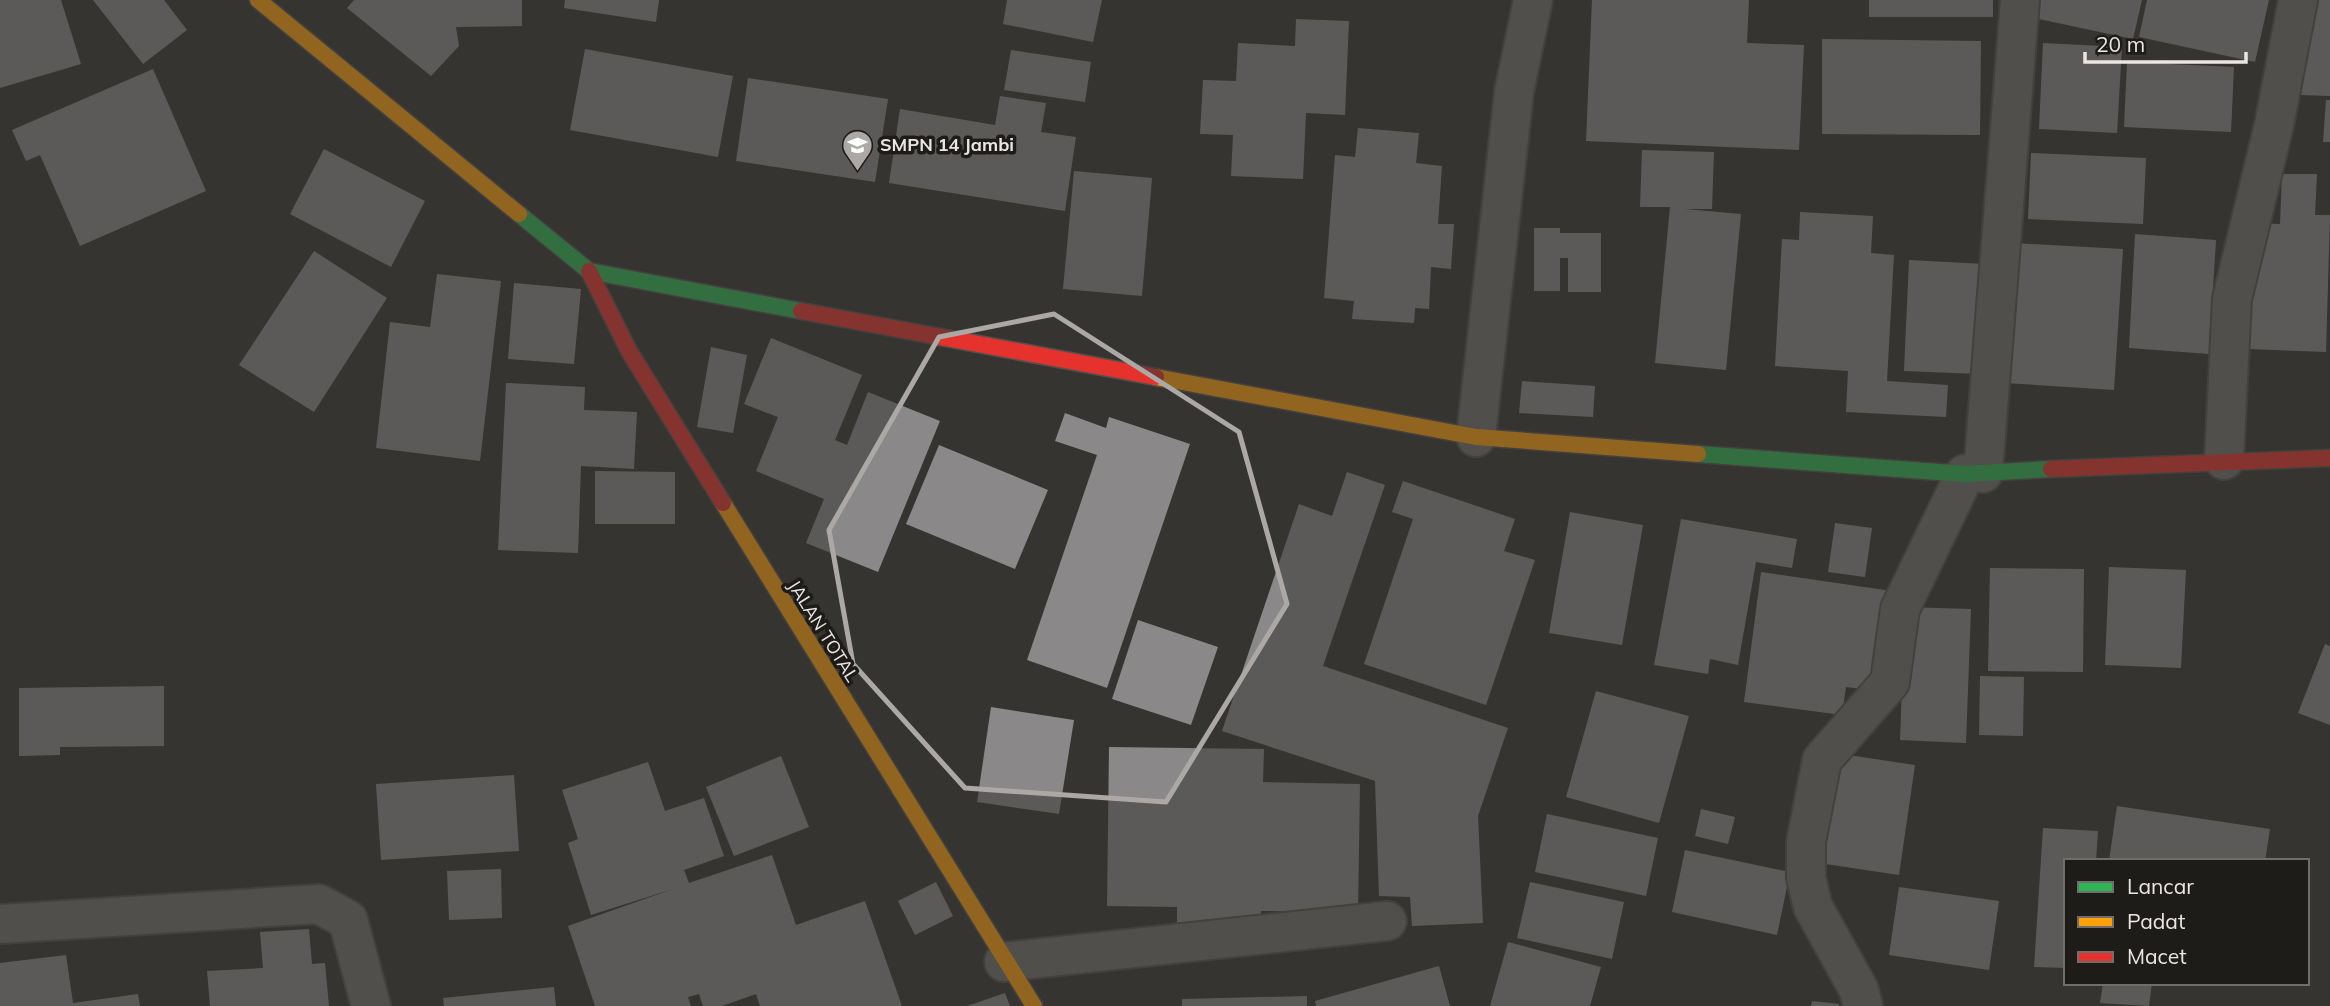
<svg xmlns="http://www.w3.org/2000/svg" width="2330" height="1006" viewBox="0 0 2330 1006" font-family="Mulish,sans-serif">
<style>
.building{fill:#8a8888}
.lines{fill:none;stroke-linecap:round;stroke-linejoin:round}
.street-casing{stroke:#53504e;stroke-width:42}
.fast-casing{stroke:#53504e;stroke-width:19}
.slow-casing{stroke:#53504e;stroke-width:19}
.jam-casing{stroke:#53504e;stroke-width:19}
.street{stroke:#716f6c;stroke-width:38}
.fast{stroke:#30b455;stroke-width:16}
.slow{stroke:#ff9f0a;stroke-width:16}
.jam{stroke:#e5322d;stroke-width:16}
.marked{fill:none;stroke:#aba8a5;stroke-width:5;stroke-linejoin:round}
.labels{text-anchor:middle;stroke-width:7;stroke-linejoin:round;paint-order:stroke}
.poi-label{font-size:18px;font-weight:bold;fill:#eae6e3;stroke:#1e1c19;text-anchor:start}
.street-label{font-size:18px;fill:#eae6e3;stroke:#1e1c19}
</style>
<rect width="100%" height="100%" fill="#363431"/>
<path class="building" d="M 0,0 L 61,0 L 81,64 L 0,88 Z
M 93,0 L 164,0 L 187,30 L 143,64 Z
M 354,0 L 522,0 L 522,26 L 456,27 L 459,46 L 431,76 L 347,8 Z
M 565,0 L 659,0 L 656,22 L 564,8 Z
M 1007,0 L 1102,0 L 1093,42 L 1003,24 Z
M 1592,0 L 1749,0 L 1747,43 L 1804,45 L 1799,150 L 1586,141 Z
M 1869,0 L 1993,0 L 1993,17 L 1869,17 Z
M 2038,0 L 2142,0 L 2133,39 L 2034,18 Z
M 2147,0 L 2269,0 L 2255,62 L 2139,37 Z
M 2304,0 L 2330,0 L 2330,96 L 2300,95 Z
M 1296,19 L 1349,21 L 1345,115 L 1306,113 L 1303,179 L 1231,176 L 1233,135 L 1200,134 L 1203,80 L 1236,81 L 1238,43 L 1295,46 Z
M 1822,39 L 1981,41 L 1980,135 L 1822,134 Z
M 2043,43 L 2122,47 L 2117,133 L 2039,129 Z
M 585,49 L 733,76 L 718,157 L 570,130 Z
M 1011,50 L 1091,62 L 1085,102 L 1004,90 Z
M 2127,62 L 2234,67 L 2231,132 L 2124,127 Z
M 153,69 L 206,191 L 80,246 L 40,155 L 26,161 L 12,130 Z
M 748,78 L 888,99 L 875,182 L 736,161 Z
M 1000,96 L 1046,103 L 1041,132 L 1076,137 L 1065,211 L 889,183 L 900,109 L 995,125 Z
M 2326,100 L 2330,100 L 2330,142 L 2323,142 Z
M 1358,128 L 1419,133 L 1416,163 L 1442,166 L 1438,224 L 1454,224 L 1451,269 L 1431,267 L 1429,309 L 1415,308 L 1414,323 L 1352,319 L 1354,301 L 1324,298 L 1335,155 L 1355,157 Z
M 324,149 L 425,201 L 391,267 L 290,214 Z
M 1642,150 L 1714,152 L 1712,209 L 1685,209 L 1741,214 L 1726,370 L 1655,363 L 1670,207 L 1640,207 Z
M 2031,153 L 2146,158 L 2143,224 L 2028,219 Z
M 1074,171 L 1152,178 L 1142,296 L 1063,289 Z
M 2282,174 L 2317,174 L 2315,215 L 2330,215 L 2326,352 L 2249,349 L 2254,223 L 2280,224 Z
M 1800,212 L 1873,216 L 1871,253 L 1894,255 L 1887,381 L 1948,385 L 1946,417 L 1846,412 L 1848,371 L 1775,366 L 1782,239 L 1799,240 Z
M 1534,228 L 1560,228 L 1560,233 L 1601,233 L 1601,292 L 1568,292 L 1568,258 L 1560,258 L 1560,291 L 1534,291 Z
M 2135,234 L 2216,240 L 2209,354 L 2129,348 Z
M 2013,243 L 2123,249 L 2114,390 L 2005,383 Z
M 314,251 L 387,298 L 314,412 L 239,365 Z
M 1909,260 L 1984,264 L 1979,374 L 1904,371 Z
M 437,274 L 501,281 L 480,461 L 376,448 L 390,322 L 430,327 Z
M 514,283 L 581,289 L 574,364 L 508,359 Z
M 771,338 L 862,375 L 835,440 L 847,445 L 868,392 L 940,421 L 878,572 L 806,543 L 824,499 L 756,471 L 778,417 L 744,404 Z
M 711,347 L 747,355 L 733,433 L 697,427 Z
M 1522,381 L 1595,386 L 1593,417 L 1519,413 Z
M 506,383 L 585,387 L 584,410 L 637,412 L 634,469 L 581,466 L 578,553 L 498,550 Z
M 1065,413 L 1106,428 L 1109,417 L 1190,444 L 1107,688 L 1027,660 L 1097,455 L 1055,441 Z
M 939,445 L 1048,490 L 1015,569 L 906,524 Z
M 595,471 L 675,472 L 675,524 L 595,524 Z
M 1347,472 L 1385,485 L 1323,666 L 1508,728 L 1478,816 L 1483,923 L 1412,926 L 1410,897 L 1379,896 L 1375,781 L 1222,731 L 1299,504 L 1332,516 Z
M 1403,481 L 1515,519 L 1504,551 L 1535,560 L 1486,705 L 1364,664 L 1413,519 L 1392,512 Z
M 1570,512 L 1643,525 L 1622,645 L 1549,633 Z
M 1681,519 L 1797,539 L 1792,568 L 1756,562 L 1738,665 L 1710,659 L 1708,674 L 1654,665 Z
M 1835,523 L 1872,528 L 1865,577 L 1828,572 Z
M 2109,567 L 2186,570 L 2181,668 L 2105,665 Z
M 1990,568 L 2084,569 L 2083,672 L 1988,671 Z
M 1761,572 L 1892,591 L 1878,691 L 1846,687 L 1842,715 L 1744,702 Z
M 1905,607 L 1971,609 L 1966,743 L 1900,740 Z
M 1138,620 L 1218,647 L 1191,725 L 1112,699 Z
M 2325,644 L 2330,646 L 2330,725 L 2298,713 Z
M 1980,676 L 2024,677 L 2023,736 L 1979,735 Z
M 164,686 L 164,746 L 60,747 L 60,755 L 19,756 L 19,688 Z
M 1596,691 L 1689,716 L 1659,823 L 1566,797 Z
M 991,707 L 1074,720 L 1059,814 L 977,802 Z
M 1109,747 L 1264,749 L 1263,782 L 1360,784 L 1358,912 L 1261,911 L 1261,928 L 1177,927 L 1177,907 L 1107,906 Z
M 1835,753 L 1915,765 L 1899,875 L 1819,863 Z
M 781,756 L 809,827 L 734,856 L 706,787 Z
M 648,762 L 665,811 L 704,798 L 724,856 L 684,870 L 689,883 L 772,855 L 796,925 L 865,901 L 902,1006 L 760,1006 L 756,994 L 722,1006 L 703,1006 L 699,994 L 688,997 L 691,1006 L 595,1006 L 568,926 L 673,889 L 591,915 L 568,843 L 578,839 L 562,790 Z
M 514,775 L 519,851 L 381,860 L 376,784 Z
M 2117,806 L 2270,829 L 2265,861 L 2109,861 Z
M 1701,809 L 1735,817 L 1728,844 L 1695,836 Z
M 1547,814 L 1658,838 L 1646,896 L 1535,872 Z
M 2043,828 L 2098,831 L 2096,861 L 2066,861 L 2066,968 L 2034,967 Z
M 1685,850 L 1790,872 L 1777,935 L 1672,912 Z
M 501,869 L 502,918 L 449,920 L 447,871 Z
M 936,882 L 953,916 L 915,935 L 898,901 Z
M 1530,882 L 1624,902 L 1612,959 L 1517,938 Z
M 1899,887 L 1999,901 L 1989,970 L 1889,955 Z
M 309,929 L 312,964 L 325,963 L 329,1006 L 210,1006 L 207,971 L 263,968 L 260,932 Z
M 1508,942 L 1601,967 L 1590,1006 L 1490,1006 Z
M 66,955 L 73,1003 L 138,994 L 140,1006 L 0,1006 L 0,963 Z
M 1439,966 L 1450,1006 L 1316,1006 L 1315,1001 Z
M 2103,983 L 2152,983 L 2149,1006 L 2100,1003 Z
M 554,987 L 556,1006 L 444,1006 L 443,998 Z
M 1005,993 L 1010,1006 L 967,1006 Z
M 1307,996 L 1307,1006 L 1182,1006 L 1182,999 Z
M 1812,1001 L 1839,1004 L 1839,1006 L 1811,1006 Z"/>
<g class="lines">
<defs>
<path id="street" d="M 1476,437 L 1514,92 L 1533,0
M 2224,460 L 2232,299 L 2274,125 L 2298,0
M 1983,473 L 2020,0
M 0,924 L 319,904 L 348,920 L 371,1006
M 1004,962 L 1387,921
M 1863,1006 L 1859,990 L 1813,907 L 1806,878 L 1806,842 L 1822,760 L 1890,682 L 1900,609 L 1965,474"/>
<path id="fast" d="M 519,214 L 589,271 L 801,311
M 1698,454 L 1965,474 L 2051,469"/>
<path id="slow" d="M 258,0 L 519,214
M 1156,377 L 1476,437 L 1698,454
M 723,503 L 1034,1006"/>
<path id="jam" d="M 589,271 L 629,351 L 723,503
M 801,311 L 1156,377
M 2051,469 L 2330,458"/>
</defs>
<use href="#street" class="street-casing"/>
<use href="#fast" class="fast-casing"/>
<use href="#slow" class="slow-casing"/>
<use href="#jam" class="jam-casing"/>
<use href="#street" class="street"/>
<use href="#fast" class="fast"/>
<use href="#slow" class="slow"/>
<use href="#jam" class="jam"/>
</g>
<path d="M0 0H2330V1006H0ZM 1054,314 L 1239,432 L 1287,604 L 1166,802 L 965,788 L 853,664 L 829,530 L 939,337 Z" fill="#363431" fill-opacity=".55" fill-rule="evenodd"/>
<path class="marked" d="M 1054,314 L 1239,432 L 1287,604 L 1166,802 L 965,788 L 853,664 L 829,530 L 939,337 Z"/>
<defs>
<symbol id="school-pin" viewBox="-11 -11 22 30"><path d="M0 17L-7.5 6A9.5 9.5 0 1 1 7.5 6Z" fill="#aba8a5" stroke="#1e1c19"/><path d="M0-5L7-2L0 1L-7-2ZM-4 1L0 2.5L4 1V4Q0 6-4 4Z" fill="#fff"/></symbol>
</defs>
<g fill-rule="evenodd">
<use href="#school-pin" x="840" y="128" width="35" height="47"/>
</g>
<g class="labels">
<g class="poi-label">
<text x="880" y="151">SMPN 14 Jambi</text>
</g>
<g class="street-label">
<text transform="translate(823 631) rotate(58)" y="6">JALAN TOTAL</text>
</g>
</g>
<rect x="2064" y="859" width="245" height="126" fill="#1e1c19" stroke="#706d6a" stroke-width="2"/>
<rect x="2078" y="882" width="35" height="10" fill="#30b455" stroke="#706d6a" stroke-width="2"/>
<text x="2127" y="894" font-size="21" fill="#eae6e3">Lancar</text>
<rect x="2078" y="917" width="35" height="10" fill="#ff9f0a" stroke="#706d6a" stroke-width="2"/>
<text x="2127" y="929" font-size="21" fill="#eae6e3">Padat</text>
<rect x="2078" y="952" width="35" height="10" fill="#e5322d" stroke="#706d6a" stroke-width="2"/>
<text x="2127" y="964" font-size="21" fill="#eae6e3">Macet</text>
<path d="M2085 52v10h161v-10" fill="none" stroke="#eae6e3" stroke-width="3.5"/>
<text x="2096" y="52" font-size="21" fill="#eae6e3" stroke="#1e1c19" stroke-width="5" paint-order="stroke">20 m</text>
</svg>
